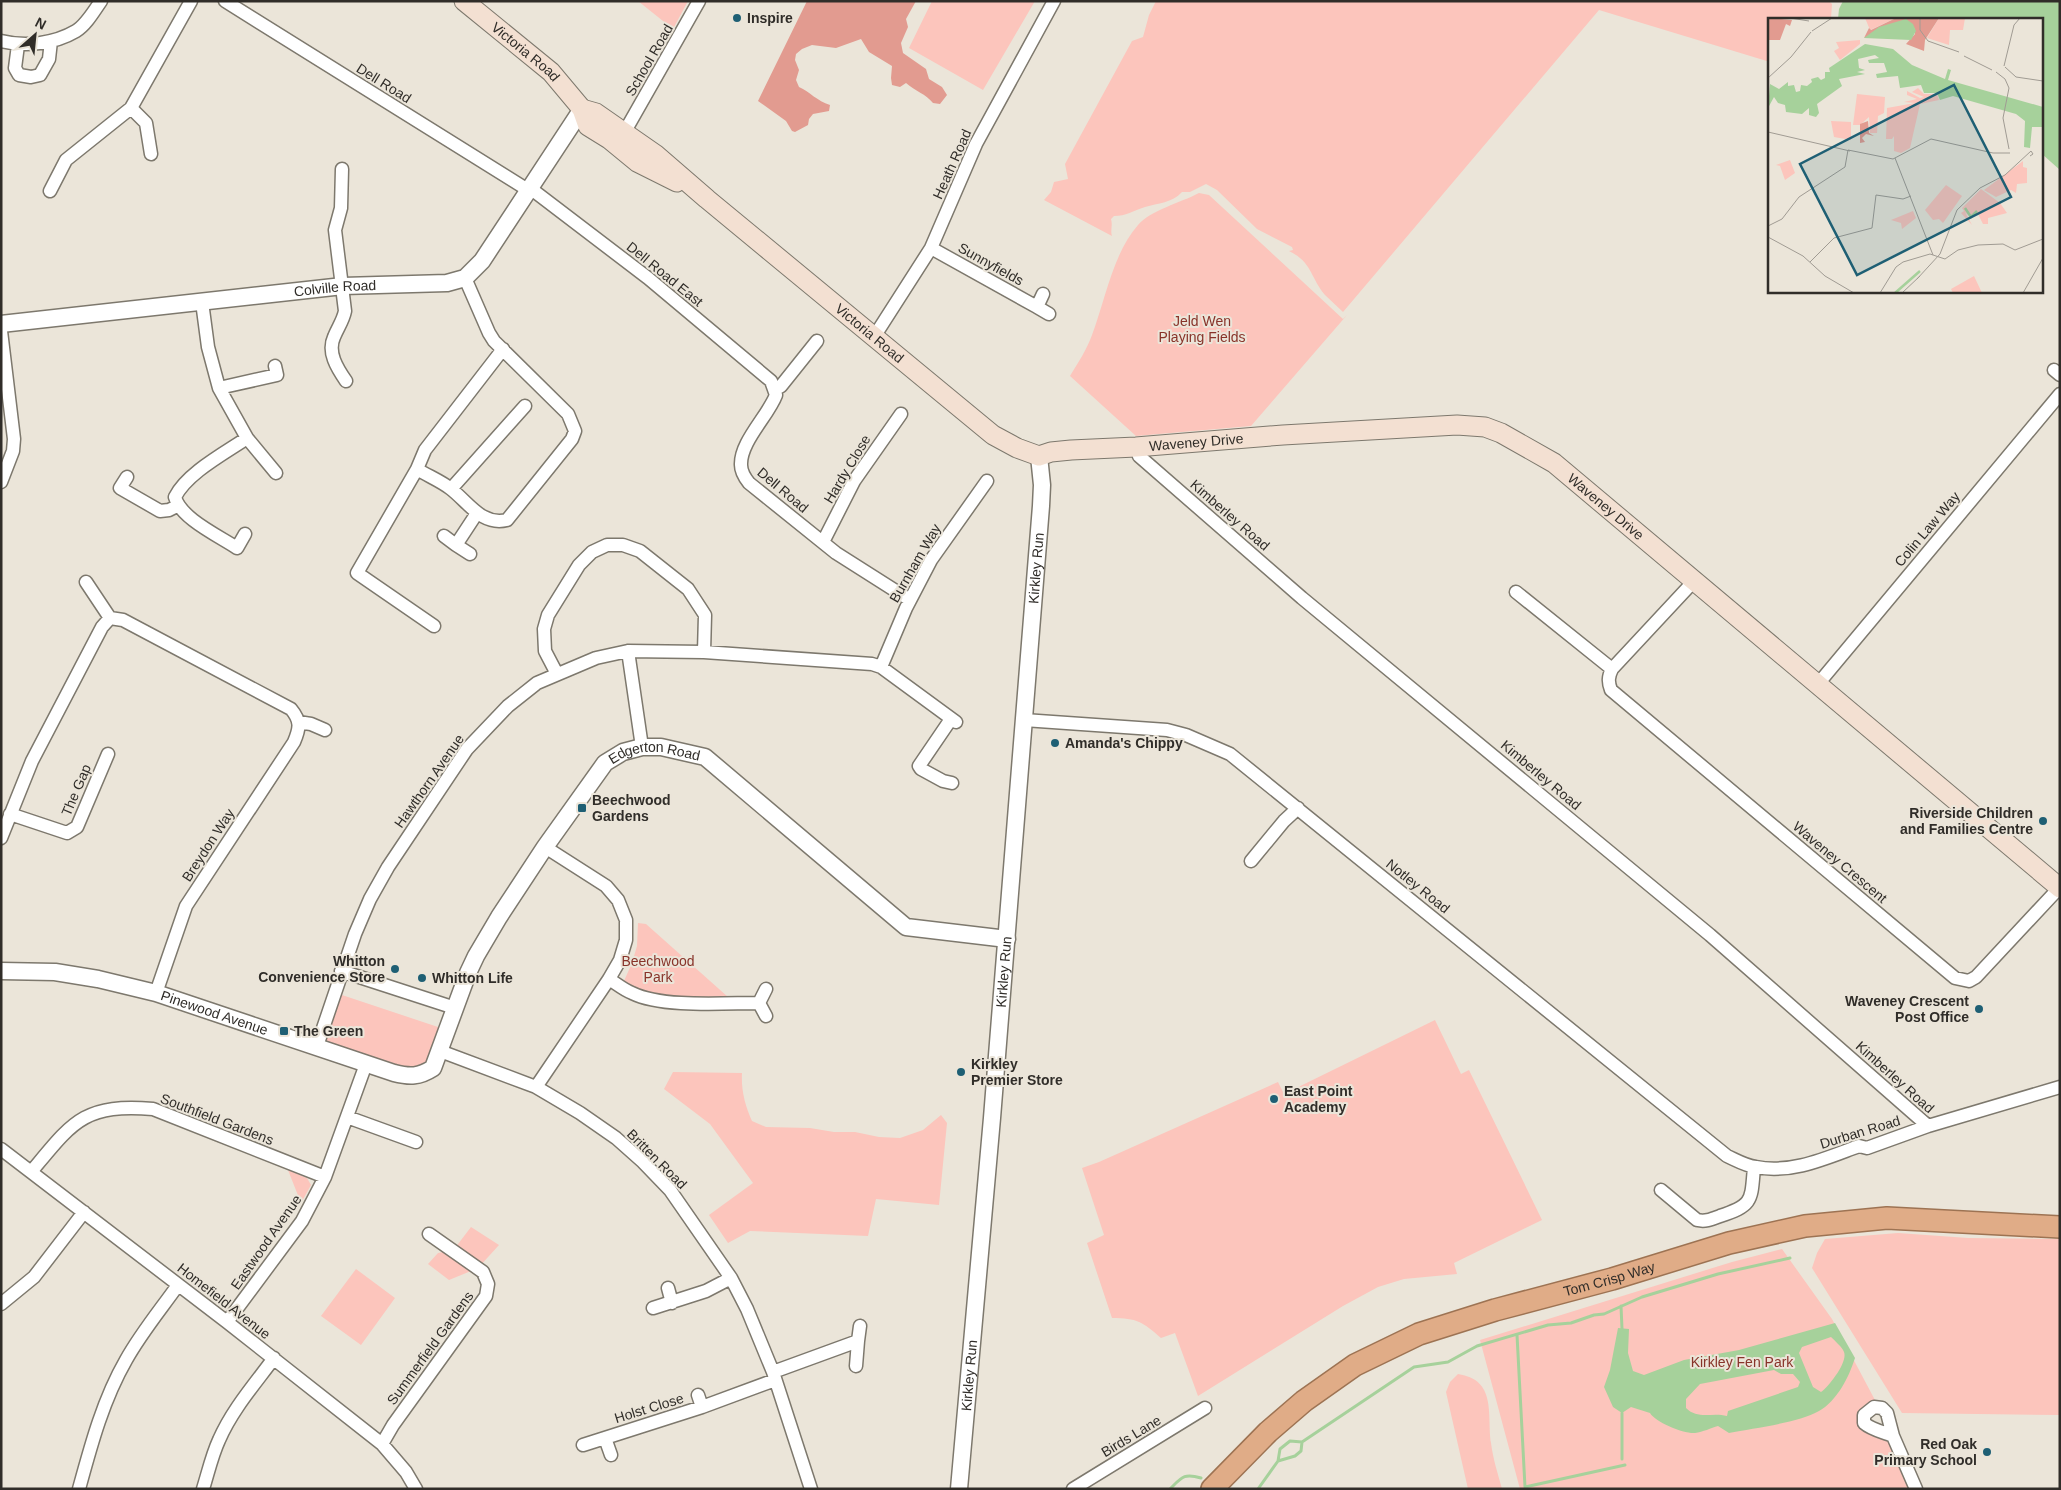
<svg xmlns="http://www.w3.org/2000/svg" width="2061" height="1490" viewBox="0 0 2061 1490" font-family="Arial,sans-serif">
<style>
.green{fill:#fcc5bc}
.forest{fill:#e29b90}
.water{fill:#a6d19b;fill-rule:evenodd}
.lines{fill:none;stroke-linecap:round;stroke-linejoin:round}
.stream{stroke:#a6d19b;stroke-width:3}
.minor-casing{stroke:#7d786d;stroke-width:15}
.tertiary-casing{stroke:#7d786d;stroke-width:19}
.secondary-casing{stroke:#7d786d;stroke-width:21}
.trunk-casing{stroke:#9d7353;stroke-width:24}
.minor{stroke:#fff;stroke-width:12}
.tertiary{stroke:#fff;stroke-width:16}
.secondary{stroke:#f3e0d2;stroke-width:19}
.trunk{stroke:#e0ac87;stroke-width:21}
.poi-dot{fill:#1e5f74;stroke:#ebe5d9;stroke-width:2}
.labels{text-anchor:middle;stroke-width:4;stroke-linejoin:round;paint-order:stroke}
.poi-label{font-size:14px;font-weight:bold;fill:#302d29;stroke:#ebe5d9;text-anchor:start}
.street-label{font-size:14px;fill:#302d29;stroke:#ebe5d9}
.park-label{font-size:14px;fill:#88342a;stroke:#ebe5d9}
.inset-river{fill:none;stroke:#a6d19b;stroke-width:2.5}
.inset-road{fill:none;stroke:#a09b93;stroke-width:1}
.view{fill:#1e5f74;fill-opacity:0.15;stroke:#1e5f74;stroke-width:2.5}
.inset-edge{fill:none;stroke:#302d29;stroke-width:2.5}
</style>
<rect width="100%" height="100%" fill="#ebe5d9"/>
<path class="green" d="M 638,1 L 688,1 L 673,29 Z
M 932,1 L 1035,1 L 983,90 L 909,48 Z
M 1156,1 L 1829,1 L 1832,4 L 1831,19 L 1770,19 L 1770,62 L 1599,10 L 1343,312 C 1337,306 1331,301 1325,295 C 1310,277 1312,262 1289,251 L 1293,250 L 1292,247 L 1257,229 L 1217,190 L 1206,184 L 1190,192 L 1182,192 C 1172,203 1158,203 1145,207 C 1133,211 1126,216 1114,216 L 1111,219 C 1113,226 1110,231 1112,236 L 1044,200 L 1051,192 L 1054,182 L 1068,179 L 1065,164 L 1132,41 L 1143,37 L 1149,15 Z
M 1199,193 L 1209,195 L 1343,319 L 1347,315 L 1251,426 L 1136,436 L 1070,376 C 1078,363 1087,349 1092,335 C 1105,301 1113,253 1138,225 C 1151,210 1180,203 1199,193 Z
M 638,923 L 646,924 L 728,997 C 690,998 658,1002 624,981 L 632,963 L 637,946 Z
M 336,993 L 444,1029 L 430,1065 L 408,1073 L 320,1044 Z
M 1435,1020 L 1461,1074 L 1469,1070 L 1542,1220 L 1454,1263 L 1457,1274 L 1404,1279 L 1378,1287 L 1343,1306 L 1198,1396 L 1175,1333 L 1161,1338 C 1143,1322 1137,1318 1112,1318 L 1087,1243 L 1104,1235 L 1082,1168 L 1099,1162 L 1278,1082 L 1284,1094 Z
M 673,1072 L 742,1073 C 741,1090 745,1105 752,1121 L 766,1127 L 810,1128 L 834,1132 L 855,1132 L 879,1137 L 900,1138 L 923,1130 L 941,1115 L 947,1123 L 939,1205 L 876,1199 L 868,1236 L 750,1231 L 728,1243 L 709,1215 L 753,1183 L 710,1124 L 664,1089 Z
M 288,1170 L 307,1178 L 311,1185 L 301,1203 Z
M 471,1227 L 499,1245 L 479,1267 L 455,1248 Z
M 1898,1233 L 1968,1238 L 2060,1239 L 2060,1415 L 1902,1413 L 1812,1268 L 1817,1253 L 1825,1239 Z
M 1782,1249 L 1832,1319 L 1876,1402 L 1866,1405 L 1859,1414 L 1888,1438 L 1910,1489 L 1520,1489 L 1480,1340 L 1732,1262 Z
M 443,1252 L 446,1253 L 471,1271 L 449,1280 L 428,1264 L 438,1253 Z
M 356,1269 L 395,1298 L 361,1345 L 321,1316 Z
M 1458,1374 C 1497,1380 1487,1414 1491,1443 C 1493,1459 1498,1474 1502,1489 L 1468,1489 L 1446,1392 L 1450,1382 Z"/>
<path class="forest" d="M 807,1 L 916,1 L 906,19 L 908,27 L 901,43 L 903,53 L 926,69 L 929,79 L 942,87 L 947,95 L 940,104 L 933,103 C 926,94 915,91 906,83 L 900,87 L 892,85 L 891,78 L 892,66 L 869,52 L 861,39 L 836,48 L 812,45 L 802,49 L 796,54 L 795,60 L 799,70 L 796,80 L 799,87 C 810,92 817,101 830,105 L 829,111 L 813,114 L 809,119 L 808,125 L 795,132 L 792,131 L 786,121 L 758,101 Z"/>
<path class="water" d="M 1843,1 L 2060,1 L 2060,170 L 2042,154 L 2042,19 L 1838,19 L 1839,9 Z
M 1835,1323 L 1855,1358 C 1849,1377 1837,1401 1819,1411 C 1798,1423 1754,1428 1729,1433 L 1718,1426 C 1711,1428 1703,1432 1695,1433 C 1684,1434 1655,1422 1650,1413 L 1631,1407 L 1622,1413 L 1613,1407 L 1604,1387 L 1610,1370 L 1618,1328 L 1629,1329 L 1628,1353 L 1633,1371 L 1644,1375 L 1684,1360 L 1739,1350 ZM 1831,1337 C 1835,1341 1842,1347 1844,1352 C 1848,1362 1829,1386 1821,1392 L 1813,1387 L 1799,1353 L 1802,1347 ZM 1774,1370 L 1781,1374 L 1793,1374 L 1800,1382 L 1798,1387 L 1728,1411 L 1727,1416 C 1712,1412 1698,1420 1686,1408 L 1686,1399 L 1700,1384 Z"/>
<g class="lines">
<path class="stream" d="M 1621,1306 L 1622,1329
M 1517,1335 L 1525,1487 L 1625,1465
M 1622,1413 L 1622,1459
M 1278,1461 L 1280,1449 L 1290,1441 L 1302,1442
M 1170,1489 C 1182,1477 1184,1473 1201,1478
M 1258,1489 L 1278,1461 L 1295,1456 L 1301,1451 L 1302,1442 L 1414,1367 L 1448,1362 L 1477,1346 L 1548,1325 L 1571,1323 L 1594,1315 L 1604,1314 L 1642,1297 L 1718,1274 L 1790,1258"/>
<defs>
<path id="minor" d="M 225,1 L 528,190
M 1,41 C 25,47 54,44 76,31 C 86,25 94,11 101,1
M 18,45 L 15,68 L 19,75 L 31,77 L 40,75 L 49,59 L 51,41
M 131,108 L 146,123 L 151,154
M 624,133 L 699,1
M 342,169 L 341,208 L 335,230 L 345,311 C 343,321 338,327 334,337 C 327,352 337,368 346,381
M 530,188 L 648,278 L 771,381 L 776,395 C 768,416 740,442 741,465 C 741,472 745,478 749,483 L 836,553 L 910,600
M 50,191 L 66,160 L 131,108 L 191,1
M 931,248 L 1037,307 L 1043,294
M 202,302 L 208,347 L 219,388 L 247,438 L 276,473
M 1037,307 L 1049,314
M 1,331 L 14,439 L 13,451 L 1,482
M 874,337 L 931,248 L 976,144 L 1054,1
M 2054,370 L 2060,375
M 219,388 L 277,375 L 275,366
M 776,389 L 781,386 L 817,341
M 1136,447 L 1139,456 L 1302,598 L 1710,935 L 1928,1126
M 417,469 C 428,476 441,481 451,489 C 469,503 482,526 507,520 L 572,439 L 575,431 L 568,414 L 494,341 L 489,333 L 465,278
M 127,477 L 120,488 L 160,511 L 169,510 L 177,506
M 451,489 L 525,406
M 245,534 L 237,548 C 219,536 180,518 175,497 C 187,473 225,453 247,438
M 444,536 L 456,545
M 823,542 L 854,481 L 901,414
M 470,554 L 456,545 L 477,513
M 1694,581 L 1612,669 C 1608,677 1608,682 1611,690 L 1955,978 L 1969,981 L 1976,977 L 2059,888
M 86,582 L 110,618
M 1516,592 L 1612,669
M 434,626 L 357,573 L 417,469 L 425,450 L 503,349
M 628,651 L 642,747
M 881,667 L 906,608 L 931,560 L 987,481
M 557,674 L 545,651 L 544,629 L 548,615 L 579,565 L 592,552 L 607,545 L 623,545 L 640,551 L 688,589 L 705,615 L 704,652
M 1818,684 L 2060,394
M 951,719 L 919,766 L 921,769 L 943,781 L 952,783
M 1024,720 L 1167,730 L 1186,735 L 1230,754 L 1727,1156 C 1736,1160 1746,1166 1756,1167 C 1792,1174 1826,1158 1859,1146 L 1867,1148 L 1928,1126 L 2060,1087
M 298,722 L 311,724 L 325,730
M 10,814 L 67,833 L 77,827 L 108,754
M 1,838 L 32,761 L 102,627 L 110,618 L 123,620 L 291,709 C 301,721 300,728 294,742 L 186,906 L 156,993
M 1251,861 L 1284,821 L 1298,808
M 341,971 L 455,1008
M 609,979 C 617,984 624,990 632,993 C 662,1008 725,1003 759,1003 L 766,989
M 759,1003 L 766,1016
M 317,1046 L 355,934 L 370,899 L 388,867 L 467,749 L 508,706 L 537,683 L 596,658 L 628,651 L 704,652 L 872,664 L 881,667 L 956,722
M 440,1051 L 536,1087 L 580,1113 L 616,1138 L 643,1162 L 670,1190 L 731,1278 L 747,1309 L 773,1372 L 811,1489
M 536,1087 L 609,979 L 620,960 L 626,940 L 626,920 L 618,900 L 606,886 L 545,847
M 347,1117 L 416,1142
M 1,1149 L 227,1322 L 382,1444 L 406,1472 L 416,1489
M 31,1172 C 72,1123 83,1103 153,1109 L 325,1177
M 1661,1190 L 1697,1220 C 1706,1222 1712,1219 1720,1216 C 1754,1205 1751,1200 1754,1167
M 668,1288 L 672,1303
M 1,1304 L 34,1277 L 84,1212
M 653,1308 L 706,1291 L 731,1278
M 227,1322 L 302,1221 L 325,1177 L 366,1064
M 856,1366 L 858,1341
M 773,1372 L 858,1341 L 860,1326
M 698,1395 L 702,1407
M 1893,1436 C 1884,1432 1872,1430 1864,1423 L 1864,1415 L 1874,1407 L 1882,1408 L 1887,1413 L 1893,1436 L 1916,1489
M 605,1438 L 611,1455
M 382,1444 L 393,1425 L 486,1296 L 488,1284 L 483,1272 L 429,1234
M 583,1445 L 702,1407 L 775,1380
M 79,1489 C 91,1445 103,1400 126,1360 C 141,1333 161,1309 178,1285
M 203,1489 C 208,1473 212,1455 219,1440 C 232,1410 254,1385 274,1358
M 1073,1489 L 1205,1408"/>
<g id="tertiary">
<path id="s1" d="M 1,324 L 343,286 L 447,283 L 465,278 L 482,261 L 582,109"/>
<path id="s2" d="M 1,971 L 55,972 L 98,979 L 156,993 L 394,1073 C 410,1077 419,1077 433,1068 L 468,973 L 476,956 L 499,917 L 545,847 L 605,763 L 623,752 L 642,747 L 661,747 L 705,757 L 906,927 L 1007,939"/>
<path id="s3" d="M 959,1489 L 992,1118 L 1041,506 L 1042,485 L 1039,456"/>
</g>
<g id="secondary">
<path id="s4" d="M 464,1 L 551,72 L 582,109 L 588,126 L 609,139 L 637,162 L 677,182"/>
<path id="s5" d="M 582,109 L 596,113 L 655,154 L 707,199 L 993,435 L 1017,448 L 1039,456 L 1051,452 L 1071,450 L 1136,447 L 1283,435 L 1457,425 L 1485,427 L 1501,433 L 1554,463 L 2060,888"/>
</g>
<g id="trunk">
<path id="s6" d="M 1212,1489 L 1268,1432 L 1304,1401 L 1355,1365 L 1419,1334 L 1495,1310 L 1612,1279 L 1729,1243 L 1805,1226 L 1887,1218 L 2060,1227"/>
</g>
</defs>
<use href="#minor" class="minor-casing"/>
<use href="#tertiary" class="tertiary-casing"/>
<use href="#secondary" class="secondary-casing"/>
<use href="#trunk" class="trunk-casing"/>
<use href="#minor" class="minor"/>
<use href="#tertiary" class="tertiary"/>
<use href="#secondary" class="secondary"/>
<use href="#trunk" class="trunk"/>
</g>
<g class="poi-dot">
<circle cx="737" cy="18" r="5"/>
<circle cx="1055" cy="743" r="5"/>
<rect x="577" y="803" width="10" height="10" rx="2.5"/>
<circle cx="2043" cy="821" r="5"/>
<circle cx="395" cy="969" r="5"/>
<circle cx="422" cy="978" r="5"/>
<circle cx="1979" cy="1009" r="5"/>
<rect x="279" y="1026" width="10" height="10" rx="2.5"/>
<circle cx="961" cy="1072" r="5"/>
<circle cx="1274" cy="1099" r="5"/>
<circle cx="1987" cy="1452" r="5"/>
</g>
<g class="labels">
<g class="poi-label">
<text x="747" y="23">Inspire</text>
<text x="1065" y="748">Amanda's Chippy</text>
<text x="592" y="805">Beechwood<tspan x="592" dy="16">Gardens</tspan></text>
<text x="2033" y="818" text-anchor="end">Riverside Children<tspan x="2033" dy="16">and Families Centre</tspan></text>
<text x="385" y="966" text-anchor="end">Whitton<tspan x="385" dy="16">Convenience Store</tspan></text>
<text x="432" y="983">Whitton Life</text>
<text x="1969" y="1006" text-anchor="end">Waveney Crescent<tspan x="1969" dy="16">Post Office</tspan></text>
<text x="294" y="1036">The Green</text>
<text x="971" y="1069">Kirkley<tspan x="971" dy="16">Premier Store</tspan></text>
<text x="1284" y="1096">East Point<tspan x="1284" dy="16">Academy</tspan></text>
<text x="1977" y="1449" text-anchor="end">Red Oak<tspan x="1977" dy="16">Primary School</tspan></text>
</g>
<g class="street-label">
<text dy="5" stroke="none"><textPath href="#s4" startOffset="80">Victoria Road</textPath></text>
<text transform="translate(649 60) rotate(-60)" y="5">School Road</text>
<text transform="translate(384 83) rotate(32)" y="5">Dell Road</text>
<text transform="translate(952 164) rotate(-66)" y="5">Heath Road</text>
<text transform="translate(991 264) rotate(29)" y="5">Sunnyfields</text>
<text transform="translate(665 274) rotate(39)" y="5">Dell Road East</text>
<text dy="5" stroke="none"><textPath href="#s1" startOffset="336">Colville Road</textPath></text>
<text dy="5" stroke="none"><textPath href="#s5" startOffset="366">Victoria Road</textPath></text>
<text dy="5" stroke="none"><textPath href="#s5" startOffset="735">Waveney Drive</textPath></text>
<text transform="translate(847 469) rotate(-59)" y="5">Hardy Close</text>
<text transform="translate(783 490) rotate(40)" y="5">Dell Road</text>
<text dy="5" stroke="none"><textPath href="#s5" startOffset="1170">Waveney Drive</textPath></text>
<text transform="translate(1230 515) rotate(41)" y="5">Kimberley Road</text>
<text transform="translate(1927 529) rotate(-50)" y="5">Colin Law Way</text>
<text transform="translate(915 563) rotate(-60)" y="5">Burnham Way</text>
<text dy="5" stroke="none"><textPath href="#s3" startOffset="924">Kirkley Run</textPath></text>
<text dy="5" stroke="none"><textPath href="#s2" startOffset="854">Edgerton Road</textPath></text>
<text transform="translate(1541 775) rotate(40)" y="5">Kimberley Road</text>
<text transform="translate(429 781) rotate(-55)" y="5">Hawthorn Avenue</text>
<text transform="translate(76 790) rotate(-67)" y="5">The Gap</text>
<text transform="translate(208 845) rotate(-57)" y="5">Breydon Way</text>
<text transform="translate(1840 862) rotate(40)" y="5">Waveney Crescent</text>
<text transform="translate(1418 886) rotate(39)" y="5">Notley Road</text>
<text dy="5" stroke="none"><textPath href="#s3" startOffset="519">Kirkley Run</textPath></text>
<text dy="5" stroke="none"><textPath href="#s2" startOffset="219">Pinewood Avenue</textPath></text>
<text transform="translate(1895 1077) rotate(42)" y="5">Kimberley Road</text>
<text transform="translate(217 1119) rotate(21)" y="5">Southfield Gardens</text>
<text transform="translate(1860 1132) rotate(-17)" y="5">Durban Road</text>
<text transform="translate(657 1159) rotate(45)" y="5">Britten Road</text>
<text transform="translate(266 1242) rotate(-55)" y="5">Eastwood Avenue</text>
<text dy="5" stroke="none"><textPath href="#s6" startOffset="459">Tom Crisp Way</textPath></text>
<text transform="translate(224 1301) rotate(38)" y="5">Homefield Avenue</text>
<text transform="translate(430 1348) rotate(-54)" y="5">Summerfield Gardens</text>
<text dy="5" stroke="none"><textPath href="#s3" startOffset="114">Kirkley Run</textPath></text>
<text transform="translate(649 1408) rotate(-17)" y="5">Holst Close</text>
<text transform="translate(1131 1436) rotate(-31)" y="5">Birds Lane</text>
</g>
<g class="park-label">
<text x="1202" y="326">Jeld Wen<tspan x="1202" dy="16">Playing Fields</tspan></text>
<text x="658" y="966">Beechwood<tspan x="658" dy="16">Park</tspan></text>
<text x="1742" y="1367">Kirkley Fen Park</text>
</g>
</g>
<g transform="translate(1768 18)">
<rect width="275" height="275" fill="#ebe5d9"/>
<path d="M 97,0 L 128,0 L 102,12 ZM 171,0 L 197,0 L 195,12 L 182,12 L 181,27 L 159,20 ZM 92,22 L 92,26 L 72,42 L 66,33 L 71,30 L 68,24 ZM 150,70 L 156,76 L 169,76 L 171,82 L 152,86 L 142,130 L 133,135 L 126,133 L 126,118 L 124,121 L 118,121 L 119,90 L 147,85 L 136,84 L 149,81 L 139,77 L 139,73 L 152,80 L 156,79 L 144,74 ZM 89,76 L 117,79 L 116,95 L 110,98 L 109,115 L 102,115 L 101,99 L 92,107 L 85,107 ZM 63,103 L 83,104 L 83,122 L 66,119 ZM 22,142 L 27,155 L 17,162 L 12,148 L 8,147 ZM 255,143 L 255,149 L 259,150 L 259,165 L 249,166 L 248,175 L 243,172 L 228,179 L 216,172 ZM 178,167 L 194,178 L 175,205 L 171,201 L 165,202 L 157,192 ZM 213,171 L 232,185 L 239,195 L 220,200 L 220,206 L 215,206 L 210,196 L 203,200 L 197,194 L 204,207 L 193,195 L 196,193 L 194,190 ZM 145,193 L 148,200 L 134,211 L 133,205 L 123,202 ZM 206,258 L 214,275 L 185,275 L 183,271 Z" fill="#fcc5bc"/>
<path d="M 0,0 L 24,2 L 22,8 L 18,6 L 12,22 L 0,22 ZM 128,0 L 139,1 L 171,0 L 157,22 L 156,33 L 138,26 L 147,16 L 147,11 L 135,3 L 96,20 L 101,10 L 103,12 ZM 100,103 L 101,115 L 106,118 L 98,116 L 94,120 L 97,124 L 92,125 L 92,106 Z" fill="#e29b90"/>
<path d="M 138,1 L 145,6 L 148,13 L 143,22 L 96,20 L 111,9 ZM 97,26 L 125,31 L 144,47 L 177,61 L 180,51 L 183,52 L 180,62 L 275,89 L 275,109 L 264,109 L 262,130 L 256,129 L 257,103 L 248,96 L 185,78 L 172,82 L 169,75 L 156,75 L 153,67 L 132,70 L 130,58 L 109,60 L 108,56 L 119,54 L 116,45 L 101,45 L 100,42 L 111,40 L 107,37 L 90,41 L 91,50 L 97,52 L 89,54 L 97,56 L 71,61 L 74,68 L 49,86 L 51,95 L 48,99 L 41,97 L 41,90 L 34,96 L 18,94 L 17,87 L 10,85 L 6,79 L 0,90 L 2,66 L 11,71 L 20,64 L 20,68 L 26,67 L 28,74 L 32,73 L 33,67 L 39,68 L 44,64 L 43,61 L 50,59 L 53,62 L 57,60 L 57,54 L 62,54 L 61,50 Z" fill="#a6d19b"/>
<path class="inset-river" d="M 197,190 L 203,199 L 209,193M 127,275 L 152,253"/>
<path class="inset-road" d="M 22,0 L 41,3M 152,0 L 152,12 L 160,23 L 191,34M 44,13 L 64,0M 196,38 L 224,52M 236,48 L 246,7 L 252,0M 237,49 L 248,59 L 275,63M 228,54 L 237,61 L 241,70 L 235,100 L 241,131M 0,60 L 23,39 L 43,14M 0,114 L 82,133M 80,132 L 125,141 L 163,121 L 225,135 L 242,135M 127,140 L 165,237M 0,208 L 14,201 L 31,179 L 77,149 L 80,132M 0,219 L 35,238 L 57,258 L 86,275M 42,244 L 66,220 L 104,210 L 108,177 L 135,181 L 143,178M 149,261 L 172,236 L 189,192 L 212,170 L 237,157 L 263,133 L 265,136 L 262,138M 112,275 L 128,249 L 135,244 L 162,236 L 177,241 L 190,232 L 210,227 L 235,226 L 247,232 L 275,221M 134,275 L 152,258M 255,275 L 275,240"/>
<path class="view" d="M 186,67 L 243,179 L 89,257 L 32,146 Z"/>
<rect width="275" height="275" class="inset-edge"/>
</g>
<rect width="2061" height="1490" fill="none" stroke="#302d29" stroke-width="5"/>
<g transform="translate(35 35) rotate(27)" stroke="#ebe5d9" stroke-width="4" paint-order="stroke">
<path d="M0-4L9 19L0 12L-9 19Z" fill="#302d29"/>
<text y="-8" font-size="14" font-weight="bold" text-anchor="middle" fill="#302d29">N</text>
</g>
</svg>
